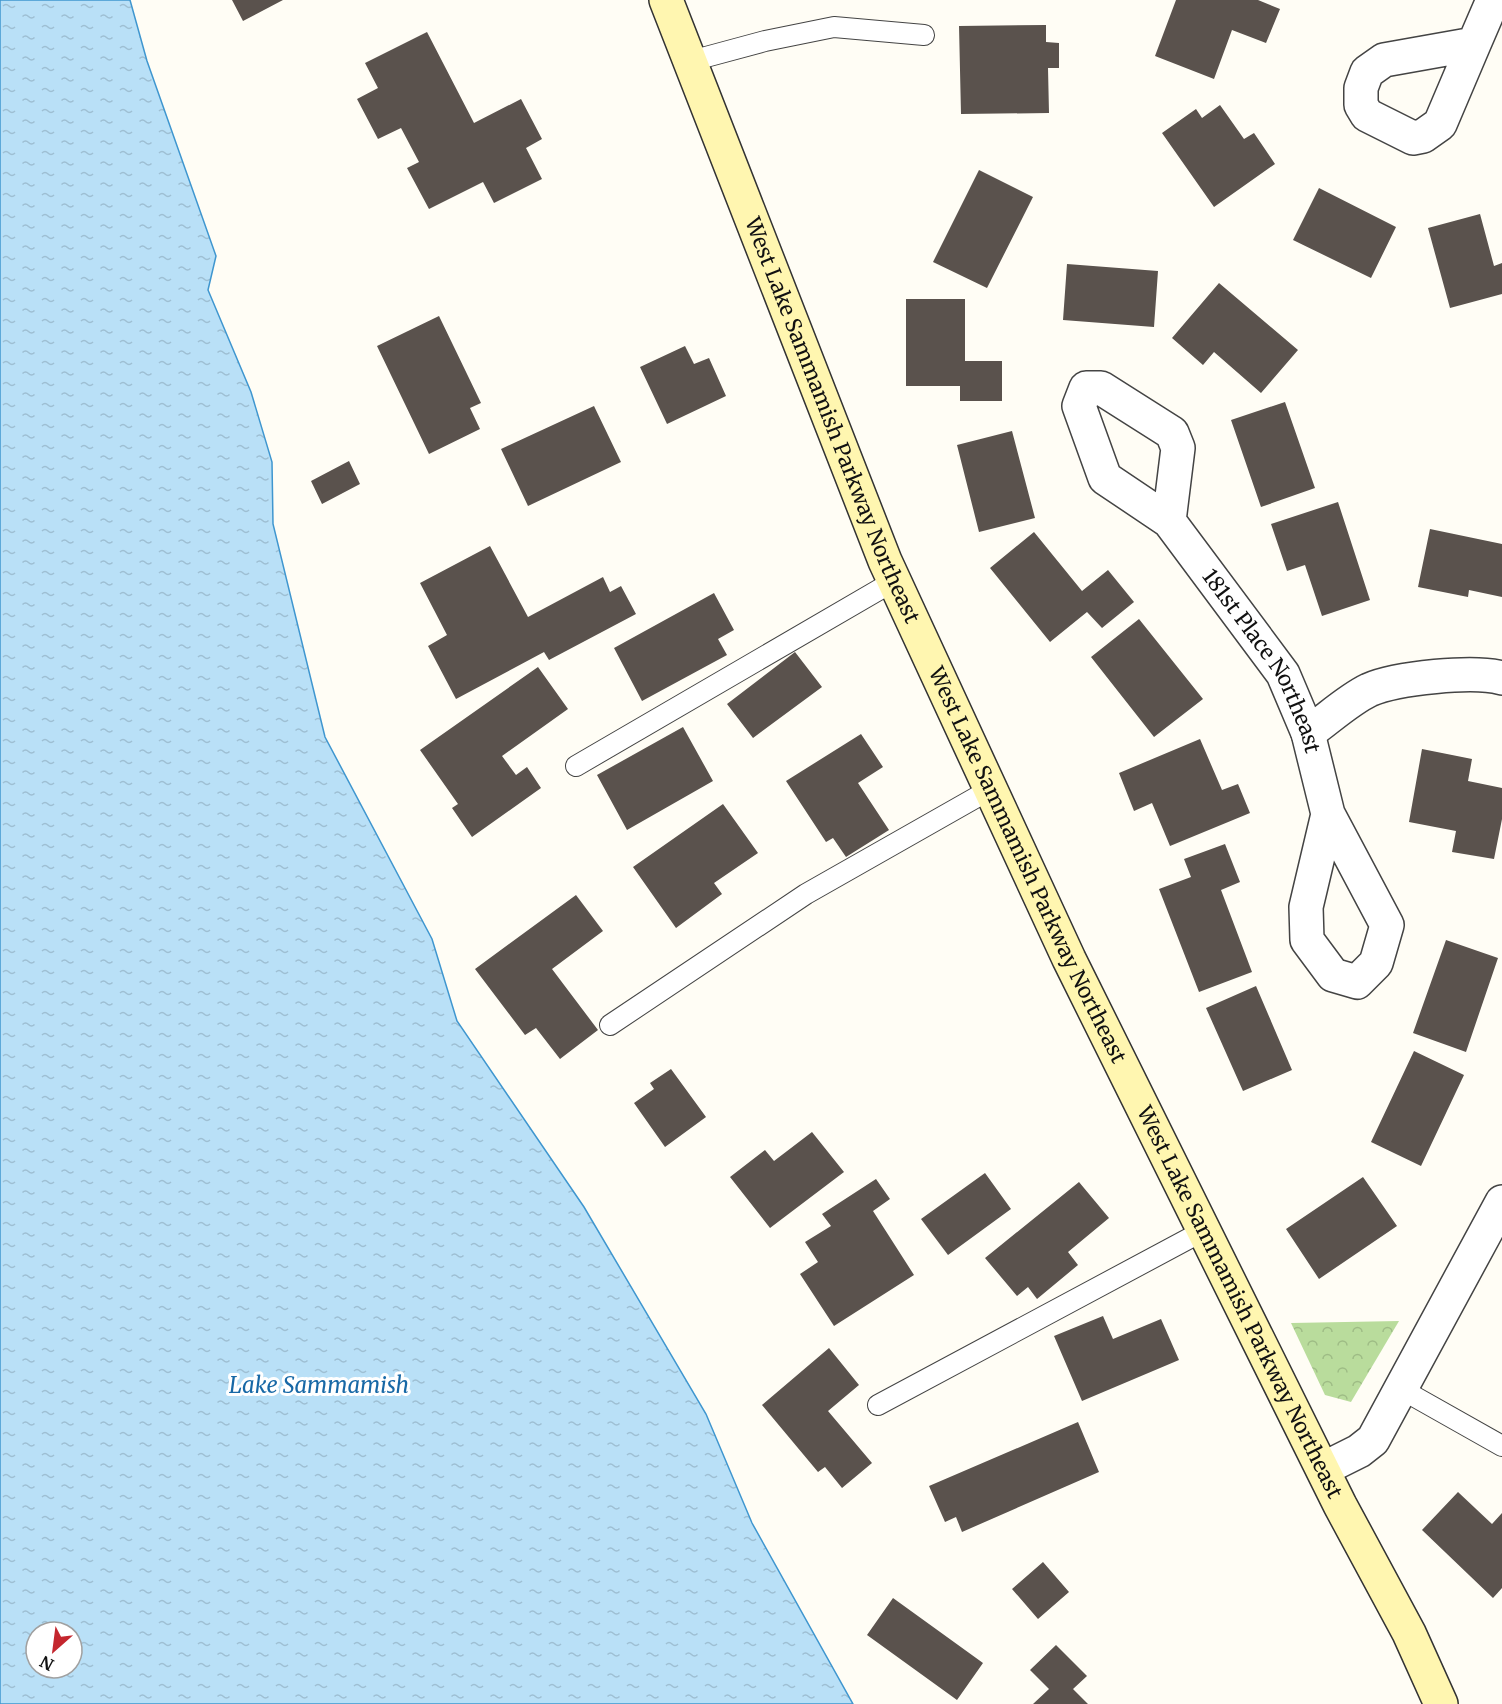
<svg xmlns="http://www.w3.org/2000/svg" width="1502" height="1704" viewBox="0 0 1502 1704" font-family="Merriweather,serif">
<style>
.forest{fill:url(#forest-crowns)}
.water{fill:url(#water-ripples);stroke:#3f96cf;stroke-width:1.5;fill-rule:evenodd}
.building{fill:#5a524d}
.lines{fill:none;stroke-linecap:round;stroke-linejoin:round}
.lane-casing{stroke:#444;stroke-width:22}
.street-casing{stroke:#444;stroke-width:36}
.secondary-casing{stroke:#333;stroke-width:36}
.lane{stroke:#fff;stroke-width:20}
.street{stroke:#fff;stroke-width:33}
.secondary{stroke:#fff6b0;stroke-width:33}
.labels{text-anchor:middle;stroke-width:6;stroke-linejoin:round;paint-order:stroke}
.street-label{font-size:21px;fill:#111;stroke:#fff}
.water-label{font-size:22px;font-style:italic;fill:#1768a6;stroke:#fff}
</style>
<defs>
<pattern id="forest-crowns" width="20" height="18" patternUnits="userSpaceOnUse" patternTransform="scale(1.5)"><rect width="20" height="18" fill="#b9dc9c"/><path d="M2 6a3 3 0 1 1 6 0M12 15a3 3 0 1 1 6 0" fill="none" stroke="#9ebc85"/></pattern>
<pattern id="water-ripples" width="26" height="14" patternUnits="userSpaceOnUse" patternTransform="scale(1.5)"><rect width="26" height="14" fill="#b9e0f7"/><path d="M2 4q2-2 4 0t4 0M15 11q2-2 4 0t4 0" fill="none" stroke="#9ebfd3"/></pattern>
</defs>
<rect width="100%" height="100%" fill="#fffdf5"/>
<path class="forest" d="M 1399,1321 L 1351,1402 L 1325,1395 L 1291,1323 Z"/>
<path class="water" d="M 0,0 L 130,0 L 147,61 L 216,256 L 208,290 L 251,392 L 272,462 L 273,524 L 325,737 L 432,939 L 457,1021 L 584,1207 L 706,1414 L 752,1523 L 853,1704 L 0,1704 ZM 36,1632 L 72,1632 L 72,1668 L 36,1668 Z"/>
<path class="building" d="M 232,0 L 283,0 L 243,21 Z
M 1176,0 L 1258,0 L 1280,9 L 1266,43 L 1232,30 L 1214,79 L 1155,56 Z
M 1046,25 L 1046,42 L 1059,43 L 1059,68 L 1048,68 L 1049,113 L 961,114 L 959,26 Z
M 427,32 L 474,123 L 521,99 L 542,139 L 526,148 L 542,179 L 494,203 L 483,182 L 429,209 L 407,168 L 419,162 L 401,128 L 378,139 L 357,99 L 378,88 L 365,63 Z
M 1220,105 L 1244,139 L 1254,133 L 1275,164 L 1214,207 L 1162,133 L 1196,109 L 1202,118 Z
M 979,170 L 1033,197 L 987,288 L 933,262 Z
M 1319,188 L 1396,227 L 1371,278 L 1293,240 Z
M 1480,214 L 1494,266 L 1502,263 L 1502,294 L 1450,308 L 1428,228 Z
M 1067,264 L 1158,271 L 1154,327 L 1063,320 Z
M 1219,283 L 1298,350 L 1261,393 L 1214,352 L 1203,365 L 1172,338 Z
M 906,299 L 965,299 L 965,361 L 1002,361 L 1002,401 L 960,401 L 960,386 L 906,386 Z
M 439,316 L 481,403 L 470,408 L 480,429 L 429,454 L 377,346 Z
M 685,346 L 694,364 L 709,358 L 726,396 L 667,424 L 640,367 Z
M 1285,402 L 1315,488 L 1261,507 L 1231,420 Z
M 594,406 L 621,462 L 528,506 L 501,449 Z
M 1012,431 L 1035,518 L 979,532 L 957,445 Z
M 349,461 L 360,484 L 322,504 L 311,481 Z
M 1338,502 L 1370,600 L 1322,616 L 1305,565 L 1287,571 L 1271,524 Z
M 1430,529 L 1502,544 L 1502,597 L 1469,590 L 1468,597 L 1418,587 Z
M 1034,532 L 1082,591 L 1108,570 L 1134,602 L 1102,628 L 1087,612 L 1050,642 L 990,568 Z
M 490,546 L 528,617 L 603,577 L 610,592 L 621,586 L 636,614 L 549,660 L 544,652 L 456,699 L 428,646 L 447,635 L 420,583 Z
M 714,593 L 734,630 L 718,639 L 727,655 L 642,701 L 614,648 Z
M 1139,619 L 1203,699 L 1154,737 L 1091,657 Z
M 795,652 L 822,687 L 753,738 L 727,704 Z
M 538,667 L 568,709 L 502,756 L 516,775 L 527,767 L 541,788 L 472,837 L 452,808 L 458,804 L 420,750 Z
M 683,727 L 713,781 L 627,830 L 597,775 Z
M 861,734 L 883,767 L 858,783 L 889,830 L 846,857 L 833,838 L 826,842 L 786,781 Z
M 1200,739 L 1222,790 L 1238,784 L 1250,813 L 1170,846 L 1152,803 L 1134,811 L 1119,773 Z
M 1422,749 L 1472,759 L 1468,781 L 1502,788 L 1502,819 L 1494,859 L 1452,852 L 1456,831 L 1409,822 Z
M 723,804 L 758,853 L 714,883 L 722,894 L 676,928 L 633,867 Z
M 1225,844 L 1240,882 L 1221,890 L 1252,972 L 1199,992 L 1159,889 L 1191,877 L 1184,859 Z
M 576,895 L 603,931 L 552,969 L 598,1030 L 560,1059 L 536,1028 L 525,1035 L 475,969 Z
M 1446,940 L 1498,958 L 1466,1052 L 1413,1033 Z
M 1256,986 L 1292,1070 L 1243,1091 L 1206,1008 Z
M 1414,1051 L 1464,1075 L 1421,1166 L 1371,1142 Z
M 671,1069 L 706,1117 L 665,1147 L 634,1103 L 654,1089 L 650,1083 Z
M 812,1132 L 844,1172 L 770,1228 L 730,1177 L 765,1150 L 774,1161 Z
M 985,1173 L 1011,1209 L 948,1255 L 921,1219 Z
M 1363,1177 L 1397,1226 L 1319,1279 L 1286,1229 Z
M 876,1179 L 890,1199 L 873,1211 L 914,1275 L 834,1326 L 800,1274 L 818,1262 L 805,1242 L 831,1226 L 822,1214 Z
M 1079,1182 L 1109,1218 L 1068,1252 L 1078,1265 L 1037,1299 L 1028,1287 L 1017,1296 L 985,1258 Z
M 1103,1316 L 1113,1339 L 1161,1319 L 1179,1360 L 1082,1401 L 1054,1336 Z
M 829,1348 L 859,1385 L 828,1411 L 872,1463 L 842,1488 L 825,1467 L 818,1472 L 762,1405 Z
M 1078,1422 L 1099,1472 L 962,1532 L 956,1517 L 945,1522 L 929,1486 Z
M 1458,1492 L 1492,1524 L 1502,1513 L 1502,1588 L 1493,1598 L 1422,1530 Z
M 1043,1562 L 1069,1592 L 1038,1619 L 1012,1589 Z
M 893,1598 L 983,1663 L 957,1700 L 867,1635 Z
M 1056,1645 L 1087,1676 L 1073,1689 L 1088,1704 L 1033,1704 L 1049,1689 L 1030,1670 Z"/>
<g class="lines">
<defs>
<path id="lane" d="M 691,61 L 765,41 L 834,27 L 924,35
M 576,766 L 894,581
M 610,1025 L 806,894 L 991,789
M 1401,1389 L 1502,1446
M 878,1405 L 1203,1231"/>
<g id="street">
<path d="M 1474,44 L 1384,60 L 1367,72 L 1361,88 L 1361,105 L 1367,115 L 1413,138 L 1423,136 L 1440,124 L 1474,44 L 1493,0"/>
<path id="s1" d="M 1169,521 L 1105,478 L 1079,406 L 1086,388 L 1101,388 L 1172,433 L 1178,448 L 1169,521 L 1283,674 L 1308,733 L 1328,814 L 1387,925 L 1376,963 L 1357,982 L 1333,975 L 1307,940 L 1306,907 L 1328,814"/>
<path d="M 1308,733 C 1327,720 1348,700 1369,690 C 1396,678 1474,670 1502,678"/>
<path d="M 1323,1469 L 1359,1451 L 1373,1440 L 1502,1202"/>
</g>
<g id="secondary">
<path id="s2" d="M 666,0 L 885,561 L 1069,959 L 1340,1505 L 1409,1633 L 1441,1704"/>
</g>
</defs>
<use href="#lane" class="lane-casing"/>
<use href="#street" class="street-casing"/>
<use href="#secondary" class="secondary-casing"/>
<use href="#lane" class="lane"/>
<use href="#street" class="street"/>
<use href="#secondary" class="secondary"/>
</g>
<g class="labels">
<g class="street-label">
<text dy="7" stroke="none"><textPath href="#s2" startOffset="452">West Lake Sammamish Parkway Northeast</textPath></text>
<text dy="7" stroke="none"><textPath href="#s1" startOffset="531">181st Place Northeast</textPath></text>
<text dy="7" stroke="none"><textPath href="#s2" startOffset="938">West Lake Sammamish Parkway Northeast</textPath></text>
<text dy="7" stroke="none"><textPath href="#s2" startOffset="1424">West Lake Sammamish Parkway Northeast</textPath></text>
</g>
<g class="water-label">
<text x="319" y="1393">Lake Sammamish</text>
</g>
</g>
<g transform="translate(54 1650) rotate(208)"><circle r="28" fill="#ffffff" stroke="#a0a0a0" stroke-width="1.5"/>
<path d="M0-4.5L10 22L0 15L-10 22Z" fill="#c4262e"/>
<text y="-9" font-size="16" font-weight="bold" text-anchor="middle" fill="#111111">N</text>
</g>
</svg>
